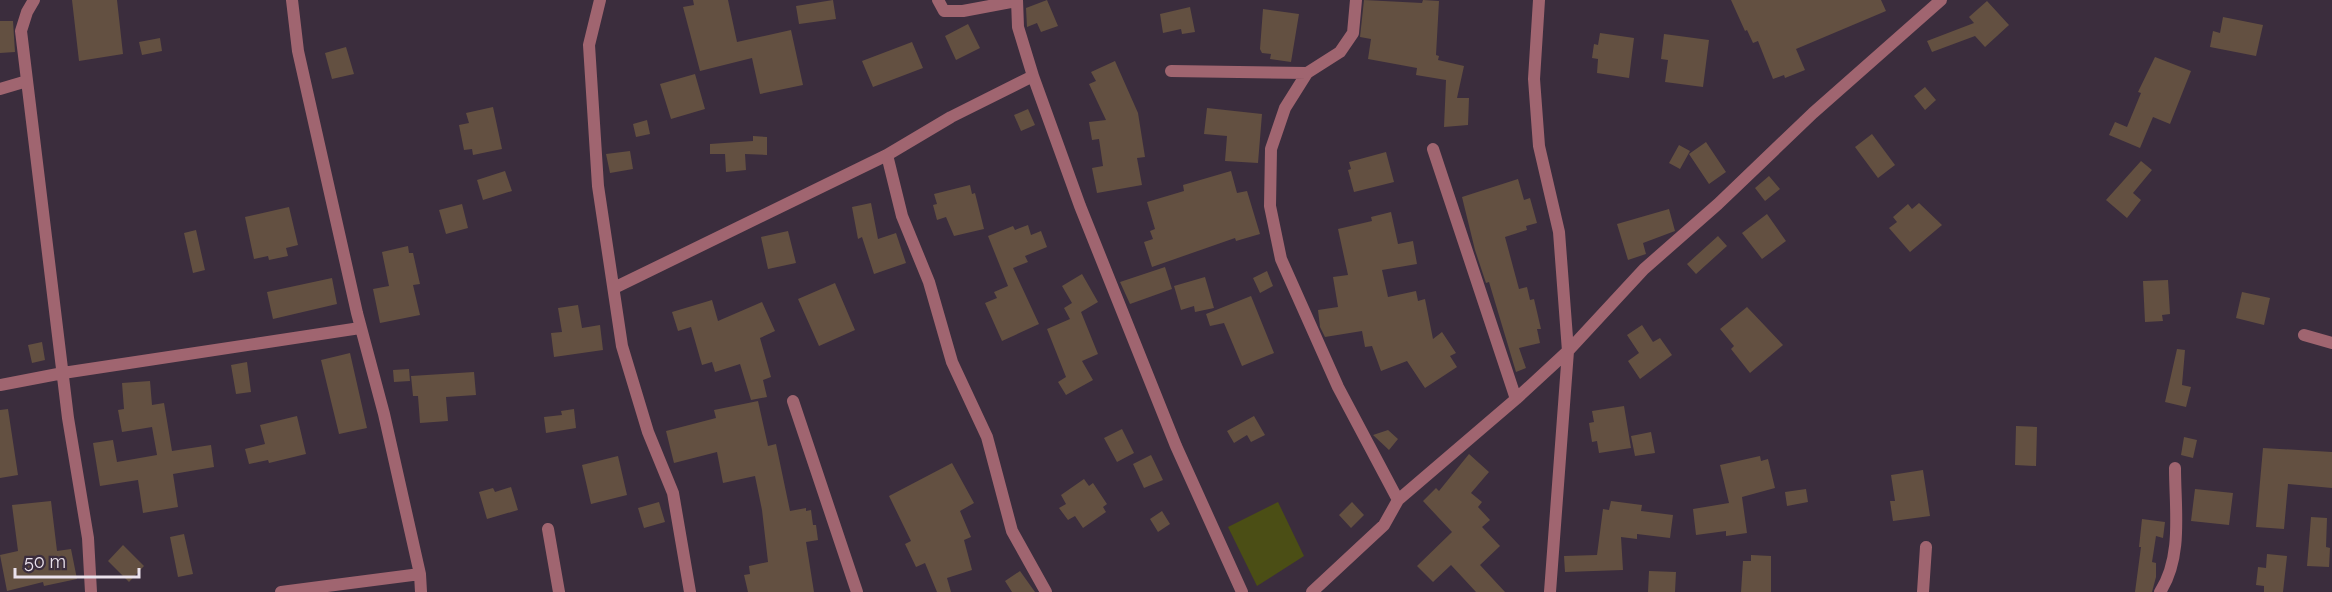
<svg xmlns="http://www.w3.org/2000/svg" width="2332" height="592" viewBox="0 0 2332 592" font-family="Raleway,sans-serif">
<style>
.green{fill:#4b4e15}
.building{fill:#635041}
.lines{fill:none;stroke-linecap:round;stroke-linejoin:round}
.street{stroke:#a06570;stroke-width:12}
</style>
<rect width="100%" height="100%" fill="#3b2d3d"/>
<path class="green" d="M 1278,502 L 1304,556 L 1257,586 L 1228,527 Z"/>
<path class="building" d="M 72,0 L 117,0 L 123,54 L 79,61 Z
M 693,0 L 728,0 L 737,42 L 791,30 L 803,85 L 760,94 L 752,58 L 700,71 L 683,7 L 694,5 Z
M 833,0 L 836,19 L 799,24 L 796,6 Z
M 1047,0 L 1058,26 L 1041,32 L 1037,23 L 1027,27 L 1026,8 Z
M 1364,0 L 1422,3 L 1423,0 L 1439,1 L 1436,55 L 1439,56 L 1438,60 L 1464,66 L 1457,98 L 1469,98 L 1468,125 L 1444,127 L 1446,80 L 1416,75 L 1417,68 L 1368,59 L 1371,39 L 1360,37 Z
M 1731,0 L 1881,0 L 1886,11 L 1796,49 L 1805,70 L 1785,78 L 1784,75 L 1773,79 L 1758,41 L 1753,43 L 1747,30 L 1745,31 Z
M 1987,1 L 2009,25 L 1985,47 L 1975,36 L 1932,52 L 1927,41 L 1974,23 L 1969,17 Z
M 1190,7 L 1195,32 L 1182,34 L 1181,29 L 1163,33 L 1160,14 Z
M 1263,9 L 1299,14 L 1291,62 L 1270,59 L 1271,54 L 1262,53 L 1260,49 Z
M 2223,17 L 2263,25 L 2256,56 L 2210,47 L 2213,31 L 2220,33 Z
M 0,21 L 13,21 L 15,52 L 0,53 Z
M 968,24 L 980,48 L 956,60 L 945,36 Z
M 1600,33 L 1634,38 L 1629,78 L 1597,73 L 1598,59 L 1592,58 L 1594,44 L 1598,45 Z
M 1664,34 L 1709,40 L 1703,87 L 1665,82 L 1668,60 L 1661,59 Z
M 160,38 L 162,51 L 142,55 L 139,42 Z
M 912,42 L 923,68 L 873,87 L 862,61 Z
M 346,47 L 354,74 L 332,79 L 325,53 Z
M 2155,57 L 2191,71 L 2170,124 L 2153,117 L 2140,148 L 2109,135 L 2115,122 L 2127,127 L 2141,93 L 2138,92 Z
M 1115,61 L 1138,113 L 1145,157 L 1137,158 L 1142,185 L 1097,193 L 1092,168 L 1103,166 L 1099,139 L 1092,140 L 1089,122 L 1106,120 L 1089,84 L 1096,81 L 1091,72 Z
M 695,74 L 705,109 L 671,119 L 660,84 Z
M 1925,87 L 1936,100 L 1925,110 L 1914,96 Z
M 493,107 L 502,149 L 473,155 L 472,149 L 464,150 L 459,125 L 469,123 L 466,113 Z
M 1207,108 L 1262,114 L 1258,163 L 1225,161 L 1227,136 L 1204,134 Z
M 1028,109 L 1035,125 L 1021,131 L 1014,115 Z
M 647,120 L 650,134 L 636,137 L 633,124 Z
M 1872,134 L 1895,165 L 1878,178 L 1855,147 Z
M 753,136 L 767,137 L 767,155 L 745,154 L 746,170 L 726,172 L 725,154 L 710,154 L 710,144 L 753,141 Z
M 1706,142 L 1726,172 L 1709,184 L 1689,154 Z
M 1679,145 L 1690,151 L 1680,169 L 1669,163 Z
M 630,151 L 633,169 L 610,173 L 606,154 Z
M 1386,152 L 1394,182 L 1354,192 L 1348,170 L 1351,169 L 1349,162 Z
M 2141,161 L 2152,170 L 2133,193 L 2141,200 L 2127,218 L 2106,200 Z
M 505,171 L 512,191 L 483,200 L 477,180 Z
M 1231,171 L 1237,193 L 1247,191 L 1260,234 L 1236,241 L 1235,238 L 1152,267 L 1144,242 L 1153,239 L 1150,231 L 1155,229 L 1147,202 L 1184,191 L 1183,185 Z
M 1769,176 L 1780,189 L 1765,201 L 1755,188 Z
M 1518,179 L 1524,200 L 1530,198 L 1537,223 L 1526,226 L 1527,230 L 1505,237 L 1519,289 L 1527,287 L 1530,300 L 1534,299 L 1541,329 L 1537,329 L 1540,343 L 1519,348 L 1526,368 L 1516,372 L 1489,282 L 1486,283 L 1475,250 L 1462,197 Z
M 970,185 L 972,194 L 975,193 L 984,229 L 954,236 L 946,217 L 937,220 L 933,205 L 937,204 L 934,194 Z
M 871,203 L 878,239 L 896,233 L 906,263 L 874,274 L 862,237 L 858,239 L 852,207 Z
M 1919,203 L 1942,225 L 1910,252 L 1889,228 L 1897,222 L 1893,217 L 1908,204 L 1912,209 Z
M 462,204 L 468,228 L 446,234 L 439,210 Z
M 289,207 L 298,245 L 286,248 L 288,256 L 269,260 L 268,256 L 254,259 L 245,217 Z
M 1669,209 L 1675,231 L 1643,243 L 1646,254 L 1628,260 L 1617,224 Z
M 1391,212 L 1398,244 L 1413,241 L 1417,264 L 1382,270 L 1388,297 L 1416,291 L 1418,301 L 1425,299 L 1433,339 L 1442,332 L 1456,353 L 1450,356 L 1457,367 L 1425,388 L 1407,361 L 1381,371 L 1372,346 L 1365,347 L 1362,331 L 1325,337 L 1320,327 L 1318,310 L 1338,307 L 1333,277 L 1348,275 L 1338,229 L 1372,221 L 1371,217 Z
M 1767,214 L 1786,241 L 1762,259 L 1742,233 Z
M 1028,225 L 1031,235 L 1041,231 L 1047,247 L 1025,256 L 1028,262 L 1013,268 L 1039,324 L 1002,341 L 985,303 L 997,298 L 994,292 L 1008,286 L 988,236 L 1013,226 L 1015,230 Z
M 196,230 L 205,270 L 193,273 L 184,233 Z
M 788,231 L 796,263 L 768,269 L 761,237 Z
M 1718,236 L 1727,246 L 1696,274 L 1687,264 Z
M 408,246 L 409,253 L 413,253 L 420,284 L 413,285 L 420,315 L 380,323 L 373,289 L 389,286 L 382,252 Z
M 1165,267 L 1172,289 L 1130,304 L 1120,282 Z
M 1267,271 L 1273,286 L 1260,293 L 1253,278 Z
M 1082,274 L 1098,302 L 1081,312 L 1098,354 L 1082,361 L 1093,380 L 1066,395 L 1058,382 L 1066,377 L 1047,329 L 1070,319 L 1064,308 L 1072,303 L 1062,286 Z
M 1205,277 L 1214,308 L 1195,312 L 1194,306 L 1181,310 L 1174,286 Z
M 332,278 L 337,304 L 273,319 L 267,292 Z
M 2168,280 L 2170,314 L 2162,315 L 2163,321 L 2145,322 L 2143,281 Z
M 835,283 L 855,330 L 819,346 L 798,299 Z
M 2242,292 L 2270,298 L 2264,325 L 2236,318 Z
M 1251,296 L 1274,353 L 1242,366 L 1224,323 L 1210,326 L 1206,314 Z
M 712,300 L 718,321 L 762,302 L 775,331 L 760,338 L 771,377 L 763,380 L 767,397 L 751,400 L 740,364 L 715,372 L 712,362 L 702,365 L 691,327 L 678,331 L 672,312 Z
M 578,305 L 582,328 L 600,325 L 603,350 L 554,357 L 551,333 L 562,332 L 558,308 Z
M 1747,307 L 1783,345 L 1750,373 L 1731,349 L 1734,346 L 1720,329 Z
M 1642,325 L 1653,342 L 1660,338 L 1672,355 L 1640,379 L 1628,361 L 1639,353 L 1627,335 Z
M 42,342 L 45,360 L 32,363 L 28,345 Z
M 2177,349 L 2185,350 L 2182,385 L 2191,387 L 2186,407 L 2165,402 Z
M 350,353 L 367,428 L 339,434 L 321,360 Z
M 247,362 L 251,392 L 236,394 L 231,365 Z
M 409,369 L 410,381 L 394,382 L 393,370 Z
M 474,372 L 476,395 L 446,397 L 448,421 L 420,423 L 418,396 L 413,396 L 411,376 Z
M 150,381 L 152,405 L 164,403 L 172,451 L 211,445 L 214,467 L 173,474 L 178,507 L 143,513 L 138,480 L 100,486 L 93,443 L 113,440 L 117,462 L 157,455 L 152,427 L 122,432 L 118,410 L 124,409 L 122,383 Z
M 758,401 L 768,446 L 776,444 L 790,511 L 806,508 L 806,511 L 811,510 L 813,525 L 816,525 L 818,540 L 806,542 L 814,592 L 748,592 L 744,575 L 750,574 L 749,566 L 768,562 L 762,510 L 755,476 L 723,483 L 717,452 L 674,463 L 666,431 L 716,418 L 714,410 Z
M 1624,406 L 1631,448 L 1599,453 L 1597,441 L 1592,442 L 1589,423 L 1594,422 L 1592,411 Z
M 8,409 L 18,475 L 0,478 L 0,410 Z
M 574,409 L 576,428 L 546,433 L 544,417 L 562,415 L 561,411 Z
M 297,416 L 306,454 L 269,463 L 268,460 L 249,464 L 245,449 L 265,444 L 260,425 Z
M 1254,416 L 1265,435 L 1251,442 L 1247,435 L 1234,443 L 1227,431 Z
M 2016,426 L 2037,427 L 2036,466 L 2015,465 Z
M 1122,429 L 1134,453 L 1117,462 L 1104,438 Z
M 1388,430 L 1398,439 L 1389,450 L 1373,435 Z
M 1651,432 L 1655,453 L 1635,456 L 1631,436 Z
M 2184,437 L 2197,440 L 2193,458 L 2181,455 Z
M 2263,448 L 2332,452 L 2332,488 L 2288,484 L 2284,529 L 2256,527 Z
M 1469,454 L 1489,472 L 1471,493 L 1482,502 L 1478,507 L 1490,520 L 1482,527 L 1500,546 L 1480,565 L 1505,592 L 1476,592 L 1451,565 L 1433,582 L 1417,566 L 1452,532 L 1423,501 L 1436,488 L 1439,491 Z
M 1151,455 L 1163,480 L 1144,488 L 1133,464 Z
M 618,456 L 627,495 L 591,504 L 582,465 Z
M 1760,456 L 1761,461 L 1768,459 L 1775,488 L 1742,497 L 1747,533 L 1726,536 L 1726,531 L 1696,535 L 1693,509 L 1729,503 L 1720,465 Z
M 952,463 L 974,503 L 960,511 L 971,537 L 964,540 L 972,570 L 947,578 L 951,592 L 937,592 L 925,563 L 916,567 L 905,544 L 911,541 L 889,496 Z
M 1923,470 L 1930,516 L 1893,521 L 1890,501 L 1895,501 L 1891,475 Z
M 1084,479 L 1089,486 L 1093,483 L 1107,504 L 1103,507 L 1106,512 L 1083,528 L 1075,516 L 1068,520 L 1059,508 L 1066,504 L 1061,495 Z
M 511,487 L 518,510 L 487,519 L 479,492 L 493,488 L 495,492 Z
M 1806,489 L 1808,502 L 1787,506 L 1785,492 Z
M 2195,489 L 2233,493 L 2229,525 L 2191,521 Z
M 51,501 L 57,551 L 71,549 L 77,579 L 44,586 L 43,582 L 7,591 L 0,555 L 18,551 L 12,505 Z
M 1611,501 L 1642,505 L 1641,511 L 1673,515 L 1670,538 L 1637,534 L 1637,539 L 1621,537 L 1623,570 L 1565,572 L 1564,556 L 1597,555 L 1603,509 L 1609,510 Z
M 659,502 L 665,522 L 644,528 L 638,508 Z
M 1352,502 L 1364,515 L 1351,528 L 1339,515 Z
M 1162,511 L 1170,524 L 1158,532 L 1150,519 Z
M 2311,517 L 2327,518 L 2326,547 L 2330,548 L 2329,567 L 2307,566 Z
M 2142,519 L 2165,522 L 2163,538 L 2156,536 L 2152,562 L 2156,563 L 2156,577 L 2152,592 L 2135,592 L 2141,547 L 2139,547 Z
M 184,534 L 193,574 L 178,577 L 170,537 Z
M 123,545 L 144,566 L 129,582 L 108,561 Z
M 2267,554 L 2287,556 L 2283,592 L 2264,592 L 2264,586 L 2256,585 L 2258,567 L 2266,568 Z
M 1751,555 L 1771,556 L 1771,592 L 1741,592 L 1743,561 L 1751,561 Z
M 1020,571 L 1035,592 L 1012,592 L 1005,581 Z
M 1649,571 L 1676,572 L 1675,592 L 1648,592 Z"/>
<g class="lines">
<path class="street" d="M 34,0 L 27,12 L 21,31 L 68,418 L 88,538 L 91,592
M 292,0 L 298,51 L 357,313 L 384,414 L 420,574 L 421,592
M 600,0 L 589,45 L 598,186 L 622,346 L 648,432 L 673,493 L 690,592
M 938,0 L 944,11 L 963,11 L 1016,1
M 1017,0 L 1018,27 L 1033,76 L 1080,206 L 1176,446 L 1242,592
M 1356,0 L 1353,33 L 1340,52 L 1307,73 L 1285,108 L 1271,149 L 1270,206 L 1281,259 L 1338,387 L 1398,500
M 1539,0 L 1534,79 L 1539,146 L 1559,232 L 1568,351 L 1550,592
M 1171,71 L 1307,73
M 0,89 L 27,81
M 1433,149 L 1516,399
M 887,155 L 902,216 L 929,282 L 952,362 L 987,437 L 1012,531 L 1046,592
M 614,288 L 887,155 L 951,117 L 1033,76
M 2304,335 L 2332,343
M 0,385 L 63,373 L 360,328
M 793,401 L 857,592
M 548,529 L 559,592
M 281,592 L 420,574
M 1312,592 L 1384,525 L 1398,500 L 1516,399 L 1568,351 L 1644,269 L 1718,204 L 1813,113 L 1941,0
M 1923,592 L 1926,547
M 2160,592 C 2183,557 2175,509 2175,468"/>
</g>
<path d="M15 568v9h124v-9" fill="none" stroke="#ebe2ed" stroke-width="3"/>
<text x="24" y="568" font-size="18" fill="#ebe2ed" stroke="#3b2d3d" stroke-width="4.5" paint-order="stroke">50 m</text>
</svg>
